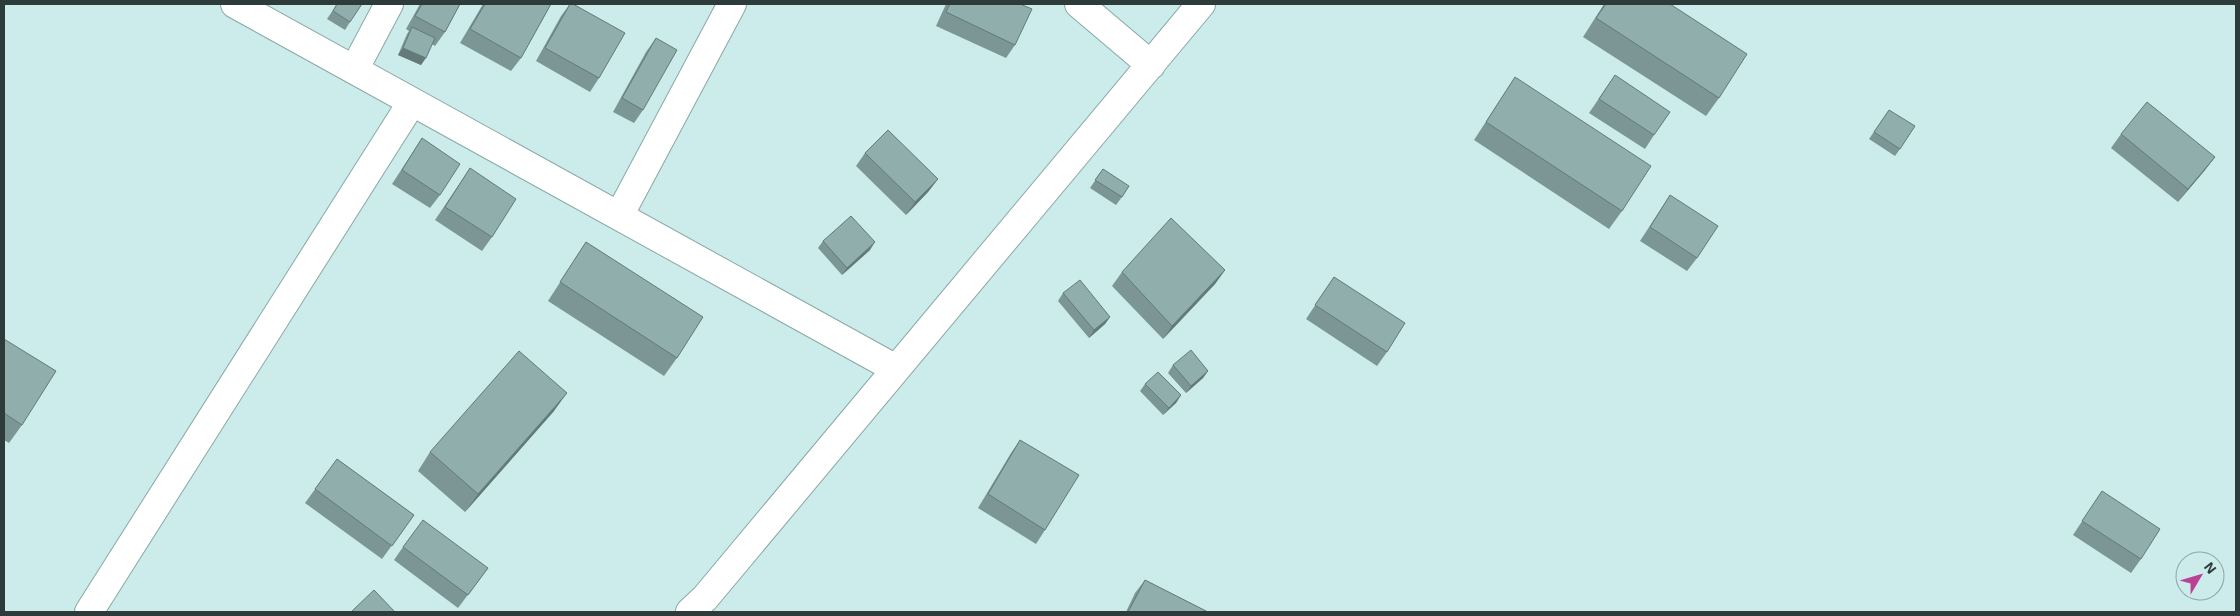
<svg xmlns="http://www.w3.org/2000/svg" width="2240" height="616" viewBox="0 0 2240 616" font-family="'Exo 2',sans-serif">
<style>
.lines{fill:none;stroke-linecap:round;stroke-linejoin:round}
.minor-casing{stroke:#89a8a6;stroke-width:30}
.minor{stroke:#fff;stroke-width:28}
.wall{fill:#7b9694}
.shaded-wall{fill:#647a78}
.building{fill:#8faeac;stroke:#647a78}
</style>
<rect width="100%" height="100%" fill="#cbecea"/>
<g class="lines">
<defs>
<path id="minor" d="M 235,4 L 896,369
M 1079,4 L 1151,65
M 354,70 L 389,4
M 619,216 L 732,4
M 89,612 L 412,102
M 690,612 L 705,598 L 1201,4"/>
</defs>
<use href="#minor" class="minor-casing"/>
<use href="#minor" class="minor"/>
</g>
<path class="wall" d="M 337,4 L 350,22 L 345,30 L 327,19 Z
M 420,4 L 460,4 L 445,32 L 435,46 L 432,44 L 421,65 L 398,55 L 407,34 L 409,31 L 406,29 Z
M 483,4 L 551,4 L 521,58 L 511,71 L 460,43 Z
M 570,4 L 599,78 L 590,92 L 536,61 L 561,16 Z
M 946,4 L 1020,4 L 1015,45 L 1006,58 L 936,26 Z
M 1604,4 L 1670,4 L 1719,98 L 1706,116 L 1583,37 Z
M 656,38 L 643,110 L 634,123 L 613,112 L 646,52 Z
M 1615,75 L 1654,135 L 1645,149 L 1589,113 Z
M 1515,77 L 1622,211 L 1609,229 L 1474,140 Z
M 1889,110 L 1900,149 L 1895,156 L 1869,139 Z
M 2121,134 L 2215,157 L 2205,170 L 2178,202 L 2111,148 Z
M 422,138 L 440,195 L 430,208 L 392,184 Z
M 865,153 L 938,179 L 928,192 L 906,215 L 856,166 Z
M 470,168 L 492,237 L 482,251 L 435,220 Z
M 1103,169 L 1122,197 L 1116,205 L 1090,188 Z
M 1670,195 L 1697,258 L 1687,271 L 1640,241 Z
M 823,241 L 870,250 L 842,275 L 818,248 Z
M 586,242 L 677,358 L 664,376 L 548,301 Z
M 1225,270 L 1215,284 L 1163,339 L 1112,286 L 1122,272 Z
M 1334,277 L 1387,352 L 1377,366 L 1306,319 Z
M 1063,293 L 1110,317 L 1105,324 L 1089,338 L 1058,301 Z
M 4,339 L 22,425 L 9,443 L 4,440 Z
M 1173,365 L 1208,371 L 1203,378 L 1186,393 L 1168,373 Z
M 1145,384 L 1181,395 L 1176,403 L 1163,415 L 1140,391 Z
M 554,411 L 465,512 L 418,471 L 430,452 Z
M 1020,440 L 1045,530 L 1036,544 L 978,508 L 1011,453 Z
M 337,459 L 414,515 L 382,559 L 305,503 Z
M 2102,491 L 2141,559 L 2131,573 L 2073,535 Z
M 403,547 L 488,568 L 458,608 L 394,560 Z
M 1145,580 L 1208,612 L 1126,612 L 1135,593 Z"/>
<path class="shaded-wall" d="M 403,48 L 426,58 L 421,65 L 398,55 Z
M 2215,157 L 2205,170 L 2178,202 L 2188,189 Z
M 938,179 L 928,192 L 906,215 L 915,202 Z
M 875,242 L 870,250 L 842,275 L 847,268 Z
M 1225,270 L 1215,284 L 1163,339 L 1172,326 Z
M 1110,317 L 1105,324 L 1089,338 L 1094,330 Z
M 1208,371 L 1203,378 L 1186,393 L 1191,386 Z
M 567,393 L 554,411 L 465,512 L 478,494 Z
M 1181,395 L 1176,403 L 1163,415 L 1169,408 Z"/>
<path class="building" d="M 337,4 L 362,4 L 350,22 L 333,11 Z
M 422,4 L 460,4 L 445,32 L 415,16 Z
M 485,4 L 551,4 L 521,58 L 470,29 Z
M 570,4 L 573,4 L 625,33 L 599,78 L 545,48 Z
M 950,4 L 1020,4 L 1032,9 L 1015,45 L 946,12 Z
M 1606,4 L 1670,4 L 1747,54 L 1719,98 L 1596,18 Z
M 412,27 L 435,38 L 426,58 L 403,48 Z
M 656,38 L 677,50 L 643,110 L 622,98 Z
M 1615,75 L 1670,112 L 1654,135 L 1599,99 Z
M 1515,77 L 1651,166 L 1622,211 L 1486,122 Z
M 2147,102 L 2215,157 L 2188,189 L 2121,134 Z
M 1889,110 L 1915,126 L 1900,149 L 1874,132 Z
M 888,130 L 938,179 L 915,202 L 865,153 Z
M 422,138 L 460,164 L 440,195 L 402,170 Z
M 470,168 L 516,199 L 492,237 L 445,207 Z
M 1103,169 L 1129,186 L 1122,197 L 1095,180 Z
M 1670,195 L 1718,226 L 1697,258 L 1650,227 Z
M 851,216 L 875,242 L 847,268 L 823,241 Z
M 1171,218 L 1225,270 L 1172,326 L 1122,272 Z
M 586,242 L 703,317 L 677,358 L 560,282 Z
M 1334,277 L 1405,323 L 1387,352 L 1315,305 Z
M 1080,280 L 1110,317 L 1094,330 L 1063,293 Z
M 4,339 L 56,371 L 22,425 L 4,413 Z
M 1191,350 L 1208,371 L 1191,386 L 1173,365 Z
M 519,351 L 567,393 L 478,494 L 430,452 Z
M 1158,372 L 1181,395 L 1169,408 L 1145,384 Z
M 1020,440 L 1079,475 L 1045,530 L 988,494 Z
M 337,459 L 414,515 L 392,546 L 315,489 Z
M 2102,491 L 2160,529 L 2141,559 L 2082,521 Z
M 423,520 L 488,568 L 468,595 L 403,547 Z
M 1145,580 L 1208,612 L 1128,612 Z
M 374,590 L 395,612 L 351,612 Z"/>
<rect width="2240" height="616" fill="none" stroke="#2e3b3b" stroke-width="10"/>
<g transform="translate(2200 576) rotate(52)"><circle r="24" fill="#cbecea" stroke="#8ca5a4"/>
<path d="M0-4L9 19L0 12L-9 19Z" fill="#bb4194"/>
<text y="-8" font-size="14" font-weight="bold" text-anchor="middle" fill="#2e3b3b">N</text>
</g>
</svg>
